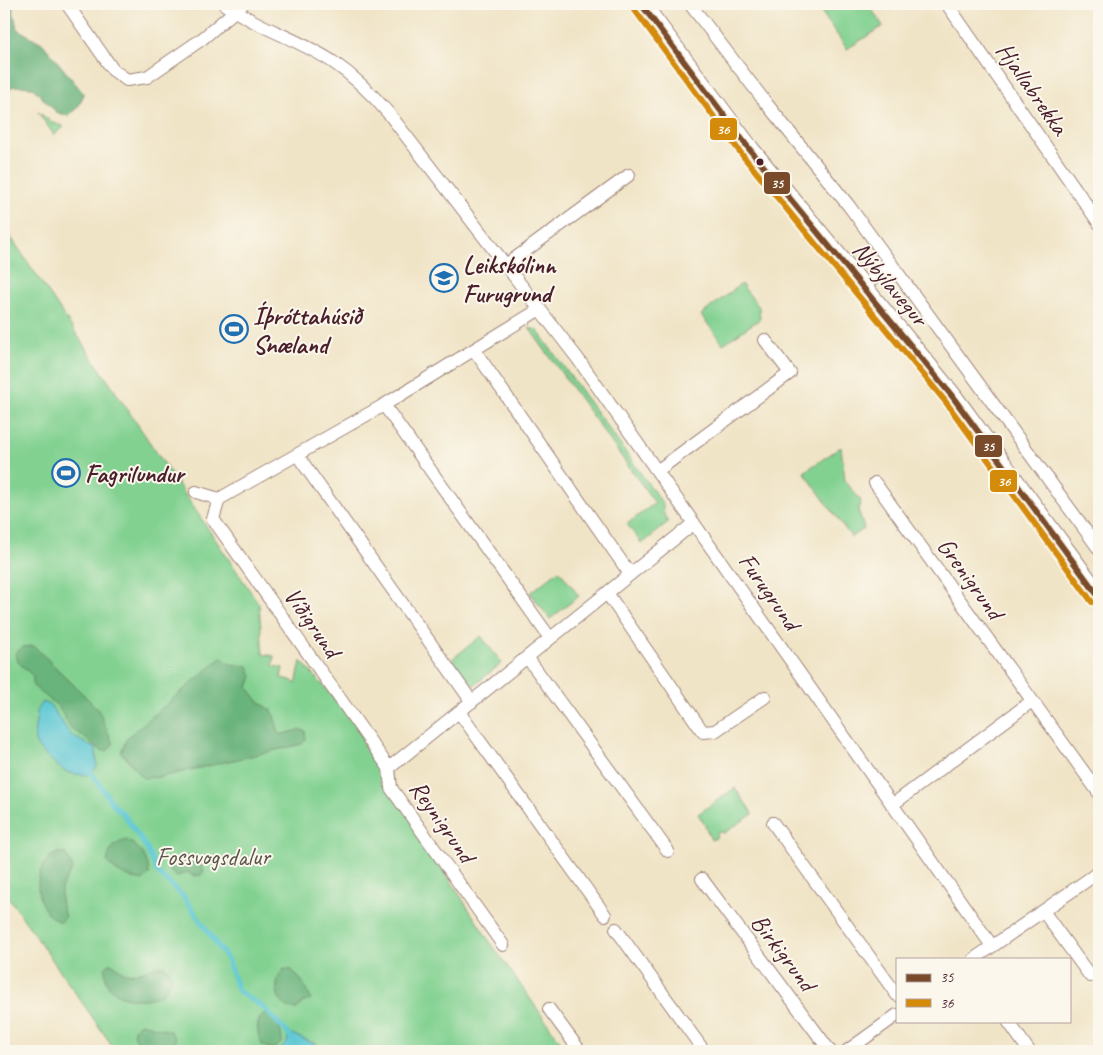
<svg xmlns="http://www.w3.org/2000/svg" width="1103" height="1055" viewBox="0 0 1103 1055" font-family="Caveat,sans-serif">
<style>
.green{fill:#82d191;stroke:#66785e}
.forest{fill:#69b37b;stroke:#5a6953}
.water{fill:#5bc7d4;stroke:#527380}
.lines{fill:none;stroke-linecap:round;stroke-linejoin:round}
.stream{stroke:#5bc7d4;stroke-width:5}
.minor-casing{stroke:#9d8278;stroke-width:14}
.primary-casing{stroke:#9d8278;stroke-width:21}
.minor{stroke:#fff;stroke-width:12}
.primary{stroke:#fff;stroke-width:19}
.bus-1-casing{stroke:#fbf7ec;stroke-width:10}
.bus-2-casing{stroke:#fbf7ec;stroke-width:10}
.bus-1{stroke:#7a4b2a;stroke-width:6}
.bus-2{stroke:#d48b09;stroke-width:6}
.bus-dot{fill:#4a1f2b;stroke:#fbf7ec;stroke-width:2}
.labels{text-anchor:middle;stroke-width:4;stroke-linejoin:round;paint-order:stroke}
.street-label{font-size:25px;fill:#4a1f2b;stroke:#fbf7ec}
.poi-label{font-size:25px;font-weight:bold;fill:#4a1f2b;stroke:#fbf7ec;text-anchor:start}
.park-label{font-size:25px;fill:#5b544a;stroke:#fbf7ec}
.line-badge{stroke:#fbf7ec;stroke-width:2}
.badge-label{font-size:14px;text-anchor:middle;font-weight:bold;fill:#fff}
</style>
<rect width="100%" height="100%" fill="#fbf7ec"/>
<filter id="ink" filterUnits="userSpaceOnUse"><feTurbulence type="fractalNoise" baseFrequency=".02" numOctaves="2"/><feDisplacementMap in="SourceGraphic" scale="10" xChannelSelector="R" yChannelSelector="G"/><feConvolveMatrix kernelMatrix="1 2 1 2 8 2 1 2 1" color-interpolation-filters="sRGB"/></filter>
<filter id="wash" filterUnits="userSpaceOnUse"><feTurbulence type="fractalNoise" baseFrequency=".0096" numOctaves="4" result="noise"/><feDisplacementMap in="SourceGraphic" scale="20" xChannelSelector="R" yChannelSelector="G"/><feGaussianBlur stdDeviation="1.12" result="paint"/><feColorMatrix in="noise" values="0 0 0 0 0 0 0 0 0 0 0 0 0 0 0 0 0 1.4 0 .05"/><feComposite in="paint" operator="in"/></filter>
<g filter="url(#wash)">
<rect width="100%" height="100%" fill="#f0e4c6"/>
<path class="green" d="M 816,4 L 868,4 L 883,26 L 847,49 Z
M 38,112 L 53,123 L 63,126 L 63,128 L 54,135 Z
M 4,227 L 259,604 L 263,654 L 274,656 L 273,666 L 283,668 L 281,678 L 291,680 L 296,684 L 301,661 L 357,723 L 386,765 L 398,799 L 488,939 L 567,1051 L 116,1051 L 4,891 Z
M 741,284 L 759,307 L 760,319 L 723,344 L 701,315 Z
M 529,328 L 537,330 L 663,504 L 663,512 L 668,522 L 642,544 L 627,524 L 655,503 Z
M 841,447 L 845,481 L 861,501 L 858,509 L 864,529 L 851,537 L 804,472 Z
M 559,570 L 579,596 L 550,619 L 530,593 Z
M 481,636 L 502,663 L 473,686 L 452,659 Z
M 735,788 L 753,814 L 724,833 L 718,832 L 716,838 L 711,840 L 705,825 L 698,814 Z"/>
<path class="forest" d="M 4,4 L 12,4 L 17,29 L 42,43 L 84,94 L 78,107 L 68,116 L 56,112 L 32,87 L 14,86 L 4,93 Z
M 34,646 L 98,709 L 113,744 L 107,751 L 101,750 L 71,728 L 58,706 L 33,686 L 33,676 L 19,663 L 15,654 L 23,647 Z
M 222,657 L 229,664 L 248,666 L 252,676 L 248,688 L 260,703 L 272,710 L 280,735 L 299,730 L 305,731 L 306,740 L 302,744 L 161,777 L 143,778 L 121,752 L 127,738 Z
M 127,840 C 141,848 149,859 149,875 L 143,881 C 128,878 116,873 107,862 C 109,849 114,843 127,840 Z
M 57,853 L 65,853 L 73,868 L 61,888 L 61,900 L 65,918 L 61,922 C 37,915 31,878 47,860 C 49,857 54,855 57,853 Z
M 192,855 L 198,860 L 204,871 L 201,875 L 193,876 L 187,872 L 176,877 L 169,870 L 171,863 Z
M 110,963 C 117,965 119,971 126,973 C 146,977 165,952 172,977 C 170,981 168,988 165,991 C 153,1003 123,1001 112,990 C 106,985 105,976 105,968 Z
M 284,969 L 292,970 L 302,981 L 311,999 L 302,1003 L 297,1009 C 276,1010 271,982 284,969 Z
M 265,1013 C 276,1017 282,1031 282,1042 L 274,1049 L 263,1046 C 257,1036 254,1020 265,1013 Z
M 141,1023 L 170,1031 L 175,1038 L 175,1044 L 168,1051 C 150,1051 143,1050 133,1034 L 135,1027 Z"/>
<path class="water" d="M 43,702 L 50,705 L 72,736 L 96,749 L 97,767 L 88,775 C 69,774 66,774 51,760 C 33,744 33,744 36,720 C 38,712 36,707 43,702 Z
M 292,1034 L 315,1044 L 324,1051 L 279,1051 L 287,1043 L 288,1035 Z"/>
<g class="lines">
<path class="stream" d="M 87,766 L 112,803 L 124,815 L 146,847 L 158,873 L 183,896 L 227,959 L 238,991 L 263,1007 L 293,1039"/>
</g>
</g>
<g filter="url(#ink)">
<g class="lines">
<defs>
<path id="minor" d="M 67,4 L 113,70 L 127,80 L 147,77 L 202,39 L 243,4
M 224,4 C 258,28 299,39 333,62 C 355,77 373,95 390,115 L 578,359 L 992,946
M 690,4 L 766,103 L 849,206 L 1099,549
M 947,4 L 1099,223
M 506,265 L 629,175
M 862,288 L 891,263
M 540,309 L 384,405 L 550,638
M 475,351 L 630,574
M 298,456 L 472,702
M 657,471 L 790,373 L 765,340
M 875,483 L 1099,793
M 196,492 L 219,499 L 384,405
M 219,499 L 213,519 L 389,768 L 391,788 L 503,945
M 607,593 L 703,732 L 715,731 L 765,697
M 527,657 L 668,851
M 459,712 L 605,915
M 389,768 L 694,523
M 892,805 L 1032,701
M 773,823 L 897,995
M 702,879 L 830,1051
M 1043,911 L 1090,976 L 1099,974
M 616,929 L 704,1051
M 974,959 L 1099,872
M 549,1009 L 580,1051
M 1008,1021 L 1029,1051
M 847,1051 L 897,1015"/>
<path id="primary" d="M 641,4 L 750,150 L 952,396 L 1099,597"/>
</defs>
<use href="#minor" class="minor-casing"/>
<use href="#primary" class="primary-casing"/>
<use href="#minor" class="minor"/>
<use href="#primary" class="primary"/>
<defs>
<path id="bus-1" d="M 641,4 L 750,150 L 952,396 L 1099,597"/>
<path id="bus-2" d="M 634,9 L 743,156 L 945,401 L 1092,602"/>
</defs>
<use href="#bus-1" class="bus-1-casing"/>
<use href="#bus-2" class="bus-2-casing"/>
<use href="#bus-1" class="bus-1"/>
<use href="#bus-2" class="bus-2"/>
</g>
</g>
<defs>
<symbol id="school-ring" viewBox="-11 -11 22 22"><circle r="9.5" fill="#fbf7ec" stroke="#1f6fb2" stroke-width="1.5"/><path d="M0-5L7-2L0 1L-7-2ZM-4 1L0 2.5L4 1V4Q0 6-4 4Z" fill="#1f6fb2"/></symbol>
<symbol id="stadium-ring" viewBox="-11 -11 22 22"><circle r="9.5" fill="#fbf7ec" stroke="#1f6fb2" stroke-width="1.5"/><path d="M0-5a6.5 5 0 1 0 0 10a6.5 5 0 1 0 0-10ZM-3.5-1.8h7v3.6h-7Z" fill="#1f6fb2"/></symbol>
</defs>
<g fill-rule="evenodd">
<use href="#school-ring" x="428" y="262" width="32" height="32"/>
<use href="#stadium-ring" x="218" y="313" width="32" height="32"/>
<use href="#stadium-ring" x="50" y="457" width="32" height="32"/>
</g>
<circle class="bus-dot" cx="760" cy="162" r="4.5"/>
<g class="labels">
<g class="street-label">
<text transform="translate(1033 88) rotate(55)" y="9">Hjallabrekka</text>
<text transform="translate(891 283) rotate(50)" y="9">Nýbýlavegur</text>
<text transform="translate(971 578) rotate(54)" y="9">Grenigrund</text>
<text transform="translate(770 591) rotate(55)" y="9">Furugrund</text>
<text transform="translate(313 622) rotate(55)" y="9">Víðigrund</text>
<text transform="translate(443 821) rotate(55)" y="9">Reynigrund</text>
<text transform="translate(784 952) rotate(53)" y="9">Birkigrund</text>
</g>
<g class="poi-label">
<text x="463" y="273">Leikskólinn<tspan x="463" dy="29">Furugrund</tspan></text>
<text x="253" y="324">Íþróttahúsið<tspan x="253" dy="29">Snæland</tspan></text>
<text x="85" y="482">Fagrilundur</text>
</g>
<g class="park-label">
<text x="213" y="865">Fossvogsdalur</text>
</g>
</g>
<g class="line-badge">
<rect x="709" y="117" width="29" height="24" rx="5" fill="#d48b09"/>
<rect x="763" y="171" width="28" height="24" rx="5" fill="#7a4b2a"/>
<rect x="974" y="434" width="29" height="24" rx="5" fill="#7a4b2a"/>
<rect x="989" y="469" width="29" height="24" rx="5" fill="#d48b09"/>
</g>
<g class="badge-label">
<text x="723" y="134">36</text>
<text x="777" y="188">35</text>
<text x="988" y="451">35</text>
<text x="1004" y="486">36</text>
</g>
<rect width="1103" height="1055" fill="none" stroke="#fbf7ec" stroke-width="20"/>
<rect x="896" y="958" width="175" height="65" fill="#fbf7ec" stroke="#b4a19f"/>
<rect x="906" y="974" width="25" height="8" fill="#7a4b2a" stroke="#b4a19f"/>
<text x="940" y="982" font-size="15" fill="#4a1f2b">35</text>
<rect x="906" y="999" width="25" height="8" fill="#d48b09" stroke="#b4a19f"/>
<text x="940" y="1008" font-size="15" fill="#4a1f2b">36</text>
</svg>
